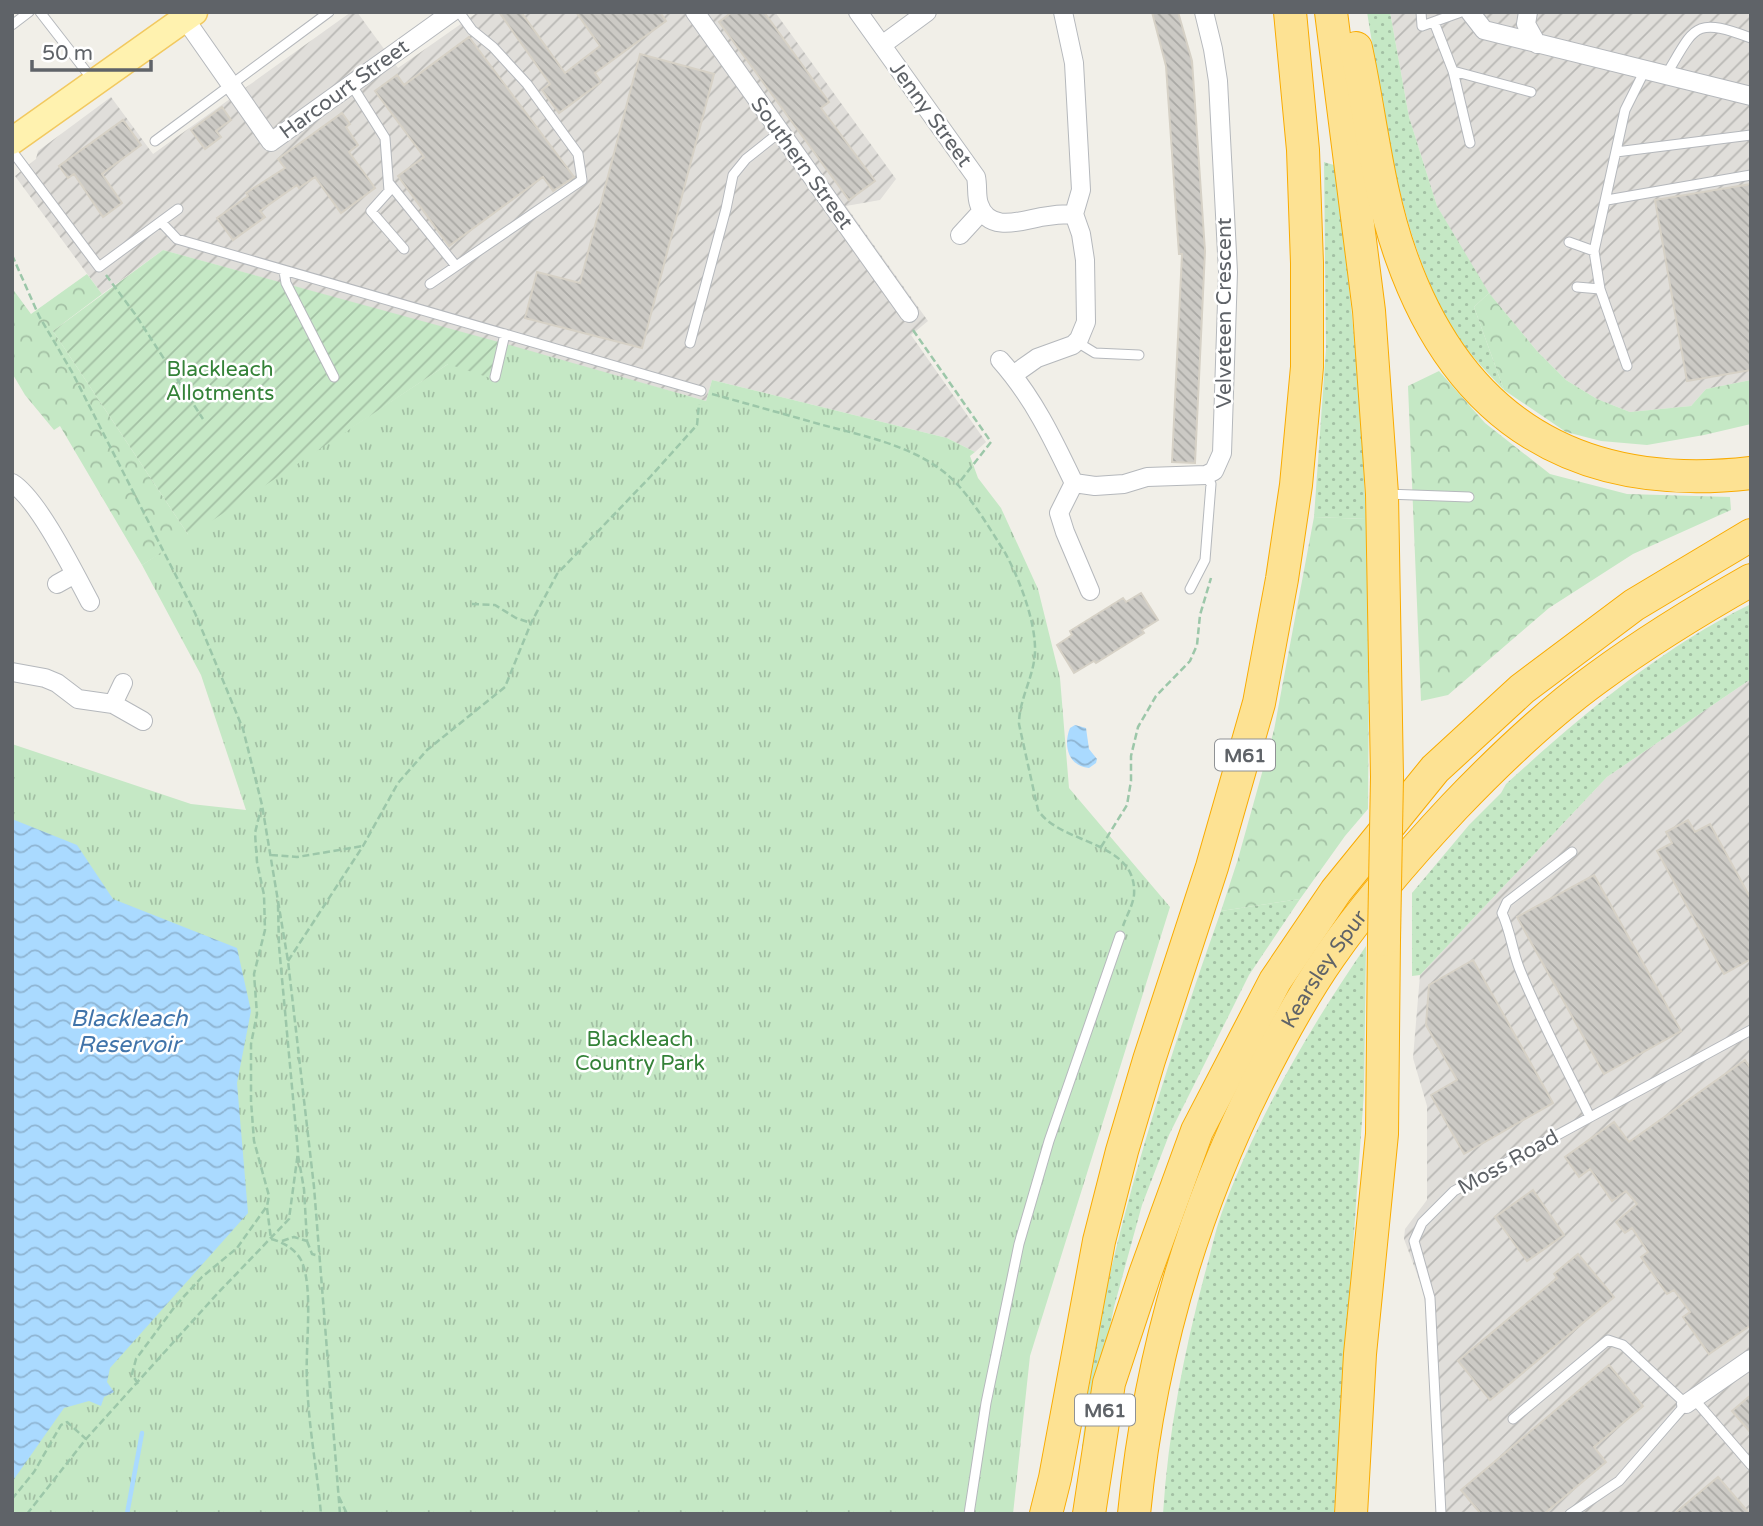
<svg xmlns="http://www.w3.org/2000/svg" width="1763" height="1526" viewBox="0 0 1763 1526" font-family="'Varela Round',sans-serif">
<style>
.industrial{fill:url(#industrial-furrows)}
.grass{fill:url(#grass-dots)}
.forest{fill:url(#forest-crowns)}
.park{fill:url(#park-tufts)}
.garden{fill:url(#garden-furrows)}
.water{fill:url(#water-waves)}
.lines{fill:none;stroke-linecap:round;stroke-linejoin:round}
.stream{stroke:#aadaff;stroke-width:4.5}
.building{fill:url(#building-back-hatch);stroke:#d6d1c6;stroke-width:2}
.service-casing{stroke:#b5b8bc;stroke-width:11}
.minor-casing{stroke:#b5b8bc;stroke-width:20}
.primary-casing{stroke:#f2c960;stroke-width:29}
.motorway-casing{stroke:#f9ab00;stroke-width:34}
.path{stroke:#9cc7a9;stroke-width:2.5;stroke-dasharray:7 3.5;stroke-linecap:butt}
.service{stroke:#fff;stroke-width:9}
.minor{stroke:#fff;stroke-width:18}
.primary{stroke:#fff2af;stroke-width:26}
.motorway{stroke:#fde293;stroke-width:32}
.motorway-bridge-casing{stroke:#f9ab00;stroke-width:34;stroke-linecap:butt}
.motorway-bridge{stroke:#fde293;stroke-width:32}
.labels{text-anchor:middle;stroke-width:5;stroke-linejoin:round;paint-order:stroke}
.shield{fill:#fff;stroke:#8f9295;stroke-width:2}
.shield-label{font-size:19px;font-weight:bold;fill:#5f6368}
.street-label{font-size:21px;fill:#5f6368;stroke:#fff}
.park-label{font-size:21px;fill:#348238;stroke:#fff}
.water-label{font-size:23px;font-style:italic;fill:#4174aa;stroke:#fff}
</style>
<defs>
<pattern id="industrial-furrows" width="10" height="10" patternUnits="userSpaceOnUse" patternTransform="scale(1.75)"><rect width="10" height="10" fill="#e0deda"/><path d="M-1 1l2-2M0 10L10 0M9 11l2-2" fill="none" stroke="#b9b8b5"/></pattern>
<pattern id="grass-dots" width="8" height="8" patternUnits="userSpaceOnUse" patternTransform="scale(1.75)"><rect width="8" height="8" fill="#c5e8c5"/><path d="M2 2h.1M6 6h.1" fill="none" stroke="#a3c0a4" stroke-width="1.8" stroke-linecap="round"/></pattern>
<pattern id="forest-crowns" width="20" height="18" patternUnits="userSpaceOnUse" patternTransform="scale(1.75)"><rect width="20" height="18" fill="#c5e8c5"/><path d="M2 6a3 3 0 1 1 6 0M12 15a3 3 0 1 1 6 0" fill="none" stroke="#a3c0a4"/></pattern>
<pattern id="park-tufts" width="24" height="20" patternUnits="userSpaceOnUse" patternTransform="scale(1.75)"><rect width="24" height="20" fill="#c5e8c5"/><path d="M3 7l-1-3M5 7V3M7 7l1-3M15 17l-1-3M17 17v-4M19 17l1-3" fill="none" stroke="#a3c0a4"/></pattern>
<pattern id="garden-furrows" width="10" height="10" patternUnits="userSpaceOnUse" patternTransform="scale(1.75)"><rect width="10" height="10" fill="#c5e8c5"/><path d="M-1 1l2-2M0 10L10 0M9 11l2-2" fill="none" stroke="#a3c0a4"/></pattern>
<pattern id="water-waves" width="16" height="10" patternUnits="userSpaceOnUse" patternTransform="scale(1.75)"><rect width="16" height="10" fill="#aadaff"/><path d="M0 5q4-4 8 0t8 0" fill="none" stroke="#8eb4d2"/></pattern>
<pattern id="building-back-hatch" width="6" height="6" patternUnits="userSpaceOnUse" patternTransform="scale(1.75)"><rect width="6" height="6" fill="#cccac5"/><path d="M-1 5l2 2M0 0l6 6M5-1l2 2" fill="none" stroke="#a9a8a4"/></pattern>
</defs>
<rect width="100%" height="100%" fill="#f1efe8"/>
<path class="industrial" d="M 351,12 L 357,12 L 398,68 L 478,12 L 775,12 L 896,179 L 880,200 L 846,206 L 928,321 L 911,335 L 986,442 L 975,452 L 947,438 L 712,380 L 706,401 L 163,250 L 102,294 L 15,176 L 36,159 L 38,151 L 111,97 L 153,154 Z
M 1390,12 L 1751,12 L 1751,380 L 1706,389 L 1691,406 L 1630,412 L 1597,399 L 1566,380 L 1537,351 L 1483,286 L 1437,206 L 1409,117 Z
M 1751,679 L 1751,1514 L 1436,1514 L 1426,1310 L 1423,1290 L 1404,1239 L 1405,1229 L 1427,1200 L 1427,1106 L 1413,1058 L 1420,975 L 1607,777 Z"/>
<path class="grass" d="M 1367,12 L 1390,12 L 1409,117 L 1437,206 L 1489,293 L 1474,307 L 1504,390 C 1485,370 1464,349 1450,325 C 1399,235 1384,114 1367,12 Z
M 1324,162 L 1337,166 L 1360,396 L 1366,519 L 1314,517 L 1326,349 Z
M 1751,604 L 1751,679 L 1607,777 L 1420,975 L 1412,976 L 1412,893 L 1469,825 L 1501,793 L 1506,784 C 1581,716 1659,649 1751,604 Z
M 1300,899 L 1249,975 L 1169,1135 L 1142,1205 L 1114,1307 L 1086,1447 L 1082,1448 C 1086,1413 1088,1378 1095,1343 C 1124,1196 1171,1052 1221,911 Z
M 1366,946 L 1364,1092 L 1334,1514 L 1163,1514 C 1168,1433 1184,1352 1205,1273 C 1211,1253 1215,1231 1222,1212 C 1258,1116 1309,1029 1366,946 Z"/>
<path class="forest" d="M 87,274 L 102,294 L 53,331 L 189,536 L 142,565 L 60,426 L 54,430 L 25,395 L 12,373 L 12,288 L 31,314 Z
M 1489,293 L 1537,351 L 1566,380 L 1597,399 L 1630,412 L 1691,406 L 1706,389 L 1751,380 L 1751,424 L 1704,435 L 1647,445 L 1601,441 L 1566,432 L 1504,390 L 1474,307 Z
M 1439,371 L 1485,423 L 1550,474 L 1627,494 L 1730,497 L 1731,510 L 1633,554 L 1549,608 L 1448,695 L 1421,701 L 1408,386 Z
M 1314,517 L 1366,519 L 1369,658 L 1368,809 L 1345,836 L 1300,899 L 1221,911 L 1238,859 L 1274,730 Z"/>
<path class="park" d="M 506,344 L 706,401 L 712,380 L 947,438 L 975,452 L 970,456 L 978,478 L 1001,508 L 1038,589 L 1060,678 L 1069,788 L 1170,907 L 1030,1356 L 1013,1514 L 12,1514 L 12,744 L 191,804 L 246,810 L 201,675 L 142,565 L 448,364 Z"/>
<path class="garden" d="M 163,250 L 506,344 L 496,380 L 448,364 L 189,536 L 53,331 Z"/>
<path class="water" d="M 1075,725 L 1086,728 L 1089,749 L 1097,759 L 1096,763 L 1089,768 C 1068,766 1063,745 1070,728 Z
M 12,819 L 77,845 L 113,899 L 237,948 L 251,1011 L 237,1083 L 248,1213 L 110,1368 L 107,1382 L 114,1392 L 104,1397 L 101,1406 L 89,1401 L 64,1408 L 12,1482 Z"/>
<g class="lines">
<path class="stream" d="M 127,1514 L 142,1433"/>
</g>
<path class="building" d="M 499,12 L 521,12 L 565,73 L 600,46 L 576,12 L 660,12 L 666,21 L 595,73 L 601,82 L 559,113 L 542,90 L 550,84 Z
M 732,12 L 764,12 L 829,102 L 821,108 L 875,181 L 849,200 L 719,22 Z
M 1152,12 L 1178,12 L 1192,61 L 1205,251 L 1195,463 L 1172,462 L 1182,254 L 1179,254 L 1166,66 Z
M 469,37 L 574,177 L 553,191 L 543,177 L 449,246 L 398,176 L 424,157 L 375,91 L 397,75 L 404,85 Z
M 640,54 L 714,74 L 642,348 L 525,318 L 537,272 L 580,283 Z
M 222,107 L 231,120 L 216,131 L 221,137 L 205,149 L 191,130 Z
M 342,113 L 350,124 L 346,127 L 358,145 L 349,152 L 375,188 L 341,213 L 315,177 L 299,188 L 297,185 L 260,211 L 265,217 L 233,240 L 217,218 L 248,196 L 246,193 L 285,168 L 278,159 Z
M 123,120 L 141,145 L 102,174 L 122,203 L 103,217 L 74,174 L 68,178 L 59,166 Z
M 1751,184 L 1751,370 L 1687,381 L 1655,200 Z
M 1141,593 L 1158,620 L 1142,630 L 1144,633 L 1096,663 L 1094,661 L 1074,673 L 1057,645 L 1072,635 L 1070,631 L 1123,598 L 1126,602 Z
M 1688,820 L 1695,832 L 1710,824 L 1751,899 L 1751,959 L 1724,974 L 1657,851 L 1672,843 L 1666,832 Z
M 1594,875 L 1681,1031 L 1604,1074 L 1517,917 Z
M 1473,960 L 1553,1103 L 1464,1154 L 1431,1095 L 1457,1080 L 1426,1025 L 1429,985 Z
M 1745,1060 L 1751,1069 L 1751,1325 L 1709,1354 L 1683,1317 L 1690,1312 L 1674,1290 L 1667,1294 L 1641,1257 L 1648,1252 L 1632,1228 L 1625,1233 L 1616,1222 L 1637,1204 L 1626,1191 L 1612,1201 L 1590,1169 L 1579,1177 L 1565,1157 L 1614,1122 L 1629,1142 Z
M 1533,1190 L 1564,1235 L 1527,1261 L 1495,1217 Z
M 1578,1254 L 1614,1297 L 1490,1400 L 1458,1361 L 1557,1278 L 1554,1274 Z
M 1609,1365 L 1643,1406 L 1594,1447 L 1606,1462 L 1544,1514 L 1481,1514 L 1461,1490 Z
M 1751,1395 L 1751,1433 L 1732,1411 Z
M 1718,1477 L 1750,1514 L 1674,1514 Z"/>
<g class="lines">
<defs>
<path id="service" d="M 40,12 L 92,79
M 1421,12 L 1422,26 L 1461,12
M 1434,22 L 1453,71 L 1531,92
M 12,25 L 29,12
M 1453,71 L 1470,143
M 1666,75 C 1695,27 1693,16 1751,38
M 351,84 L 385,138 L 389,191 L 371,211 L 404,249
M 155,141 L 329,12
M 12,151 L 99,267 L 178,209
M 1616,152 L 1751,135
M 389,183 L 456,266
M 1607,200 L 1751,175
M 161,222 L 177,239 L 701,391
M 1569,242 L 1594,251
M 284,271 L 286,283 L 334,377
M 430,284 L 582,180 L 578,154 L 527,84 L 493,47 L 472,30 L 459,12
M 1577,287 L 1600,289
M 1077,342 L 1095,353 L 1139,355
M 690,343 L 726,209 L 733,175 L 746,159 L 780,132
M 1627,366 L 1600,289 L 1594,251 L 1625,110 L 1645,70
M 495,377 L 505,334
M 1386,494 L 1469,497
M 1190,589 L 1205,560 L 1211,484 L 1206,475
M 1572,852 L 1507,902 L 1502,913 C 1511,932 1512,951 1520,970 C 1540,1020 1567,1069 1590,1117
M 1694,1399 L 1751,1465
M 1513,1419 L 1608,1340 L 1623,1345 L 1686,1404 L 1619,1481 L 1570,1514
M 969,1514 L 986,1403 L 1019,1244 L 1049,1141 L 1120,936
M 1441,1514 L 1430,1298 L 1414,1241 L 1422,1223 L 1454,1191 L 1751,1030"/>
<path id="minor" d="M 695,12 L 909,313
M 858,12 L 976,177 C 978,186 976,196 979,204 C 988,233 1021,221 1041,217 C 1052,215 1063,214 1074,214
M 1470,12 L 1484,30 L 1751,96
M 1528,12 L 1526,24 L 1537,44
M 185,19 L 271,142 L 452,12
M 882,45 L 927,12
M 960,235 L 982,211
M 1000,360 C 1033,397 1053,439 1074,483 L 1059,513 L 1065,532 L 1090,591
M 1013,375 L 1037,358 L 1073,345 L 1079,339 L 1086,322 L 1085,260 L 1081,234 L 1074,214 L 1081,190 L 1074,63 L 1063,12
M 12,483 C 38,499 74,572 90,602
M 1074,483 L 1095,486 L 1124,484 L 1147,477 L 1206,475 L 1214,471 L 1222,453 L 1228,272 L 1218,81 L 1213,49 L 1204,12
M 57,584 L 75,574
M 12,672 L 45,678 L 57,683 L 78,699 L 113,704 L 143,721
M 113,704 L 123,683
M 1686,1404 L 1751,1359"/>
<path id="primary" d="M 12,141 L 194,12"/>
<g id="motorway">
<path d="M 1331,12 L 1369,311 L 1382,494 L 1387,777"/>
<path d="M 1356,48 C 1371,117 1377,189 1401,256 C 1459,421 1578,493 1751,473"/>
<path d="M 1046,1514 L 1055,1478 L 1099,1241 L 1122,1151 L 1149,1060 L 1212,867 L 1259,703 L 1282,579 L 1296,485 L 1307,367 L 1307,263 L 1303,150 L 1290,12"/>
<path d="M 1089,1514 L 1109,1383 L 1145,1274 L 1197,1131 L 1275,981 L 1336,891 L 1435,769 L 1522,689 L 1634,605 L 1751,535"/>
<path id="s1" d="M 1134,1514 C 1149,1362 1189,1219 1257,1083 C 1279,1039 1302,996 1330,956 C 1367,903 1410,854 1454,807 C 1498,761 1546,715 1597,678 C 1646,642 1698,610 1751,580"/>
<path d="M 1351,1514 L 1360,1354 L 1382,1134 L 1384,940"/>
</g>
</defs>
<use href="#service" class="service-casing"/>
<use href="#minor" class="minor-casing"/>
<use href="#primary" class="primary-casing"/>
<use href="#motorway" class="motorway-casing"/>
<path class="path" d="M 12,255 L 39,316 L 72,372 L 195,613 L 243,729 L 262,805 L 288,961 L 314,1187 L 340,1514
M 106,275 L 135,314 L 203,419
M 913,330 L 991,442 L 958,484
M 712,394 C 748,404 784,414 819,424 C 867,437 923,447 958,485 C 976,505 990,529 1004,551 C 1019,577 1036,622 1035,652 C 1034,677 1019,699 1019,724 L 1038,810 C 1060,845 1138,840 1134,895 C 1133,905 1126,917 1123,926
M 472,604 L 495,605 L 516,618 L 531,623
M 1101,847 L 1127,805 L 1131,781 L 1131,756 L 1138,727 L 1156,696 L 1190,661 L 1197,645 L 1200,615 L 1211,578
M 271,855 L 297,857 L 363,846
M 288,961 L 363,846 L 398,783 L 427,750 L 505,687 L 531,623 L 557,574 L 651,476 L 697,425 L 699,404
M 267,1208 L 271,1239 C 283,1242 295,1249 301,1260 C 314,1286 305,1348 307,1379 C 308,1424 317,1469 321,1514
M 282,1241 L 294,1237 L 307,1241 L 304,1189 L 298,1155
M 307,1241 L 312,1254 L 319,1256
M 138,1384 L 132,1374 L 136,1359 L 176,1305 L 202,1277 L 237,1248 L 267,1206 L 269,1196 L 254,1141 L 251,1101 L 251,1044 L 257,1014 L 254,974 L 265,930 L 264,895 L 257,862 L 255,833 L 261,808
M 339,1497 L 347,1514
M 12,1499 L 34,1472 L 61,1425 L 67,1422 L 86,1439
M 27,1514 L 86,1439 L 217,1294 L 289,1219 L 298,1152 L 279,946 L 278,905"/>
<use href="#service" class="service"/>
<use href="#minor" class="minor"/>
<use href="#primary" class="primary"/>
<use href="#motorway" class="motorway"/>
<defs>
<path id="motorway-bridge" d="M 1384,940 L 1387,777"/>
</defs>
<use href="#motorway-bridge" class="motorway-bridge-casing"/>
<use href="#motorway-bridge" class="motorway-bridge"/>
</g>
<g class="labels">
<g class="shield">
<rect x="1215" y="739.5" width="60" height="31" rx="5"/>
<rect x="1075" y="1394.5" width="60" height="31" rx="5"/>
</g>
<g class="shield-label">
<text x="1245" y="762">M61</text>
<text x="1105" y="1417">M61</text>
</g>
<g class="street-label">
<text transform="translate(344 89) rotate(-36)" y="7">Harcourt Street</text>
<text transform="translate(931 114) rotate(54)" y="7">Jenny Street</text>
<text transform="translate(802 163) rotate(54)" y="7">Southern Street</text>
<text transform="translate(1224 313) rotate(-90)" y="7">Velveteen Crescent</text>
<text dy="7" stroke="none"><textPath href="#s1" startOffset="583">Kearsley Spur</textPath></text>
<text transform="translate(1508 1162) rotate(-29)" y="7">Moss Road</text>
</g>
<g class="park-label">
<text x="220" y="376">Blackleach<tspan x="220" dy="24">Allotments</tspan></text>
<text x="640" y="1046">Blackleach<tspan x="640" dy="24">Country Park</tspan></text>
</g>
<g class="water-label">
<text x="129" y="1026">Blackleach<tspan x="129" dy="26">Reservoir</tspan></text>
</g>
</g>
<rect width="1763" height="1526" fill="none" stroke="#5f6368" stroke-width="28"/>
<path d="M32 60v10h119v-10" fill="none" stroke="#5f6368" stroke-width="3.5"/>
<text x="42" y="60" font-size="21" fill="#5f6368" stroke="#ffffff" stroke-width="5" paint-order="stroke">50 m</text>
</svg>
